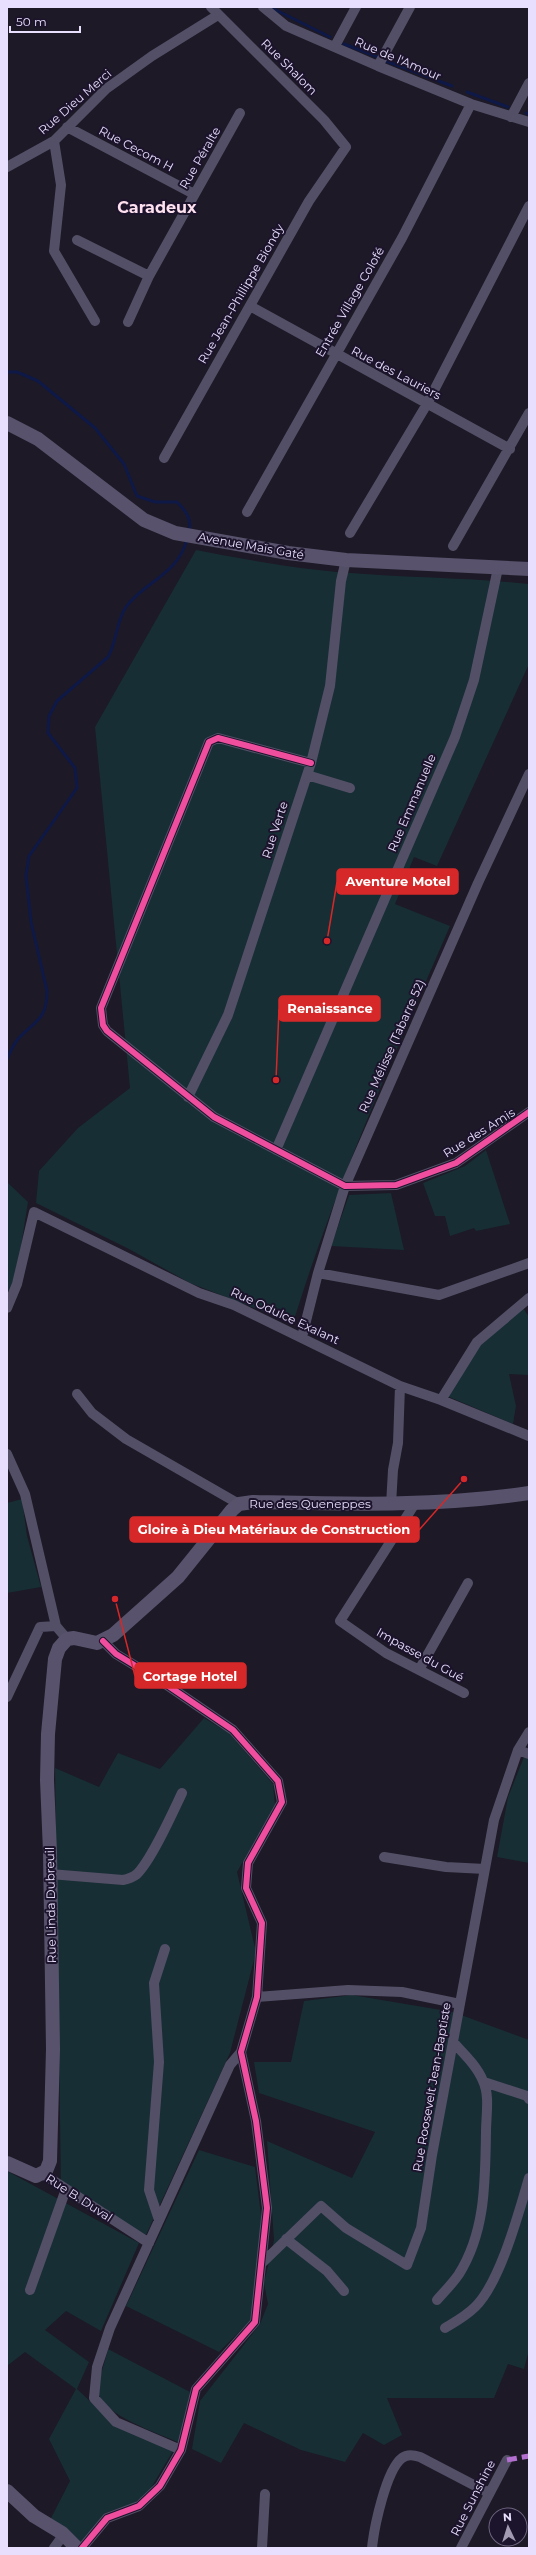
<svg xmlns="http://www.w3.org/2000/svg" width="536" height="2555" viewBox="0 0 536 2555" font-family="Montserrat,sans-serif">
<style>
.grass{fill:#172e34}
.lines{fill:none;stroke-linecap:round;stroke-linejoin:round}
.stream{stroke:#0e1947;stroke-width:3}
.street{stroke:#534f66;stroke-width:10}
.secondary{stroke:#58526c;stroke-width:14}
.quiet{stroke:#b36fd0;stroke-width:5;stroke-dasharray:10 5;stroke-linecap:butt}
.cycleway-casing{stroke:#1c132c;stroke-width:8}
.cycleway{stroke:#ef4d9e;stroke-width:6}
.labels{text-anchor:middle;stroke-width:4;stroke-linejoin:round;paint-order:stroke}
.street-label{font-size:12px;fill:#e8dffe;stroke:#1c132c}
.district-label{font-size:16px;font-weight:bold;fill:#fee1ee;stroke:#1c132c}
.leader{fill:none;stroke:#d62828;stroke-width:1.5}
.callout-dot{fill:#d62828;stroke:#1c132c;stroke-width:1.5}
.callout{fill:#d62828;stroke:#d62828;stroke-width:1.5}
.callout-label{font-size:13px;text-anchor:middle;font-weight:bold;fill:#fff}
</style>
<rect width="100%" height="100%" fill="#1d1926"/>
<path class="grass" d="M 196,550 C 252,561 308,571 365,574 C 420,578 474,578 529,584 L 529,664 L 437,866 L 414,857 L 395,904 L 450,926 C 393,1057 335,1187 293,1323 L 190,1283 L 129,1249 L 36,1203 L 39,1171 L 78,1128 L 130,1088 L 95,727 Z
M 486,1150 L 510,1224 L 476,1231 L 474,1228 L 450,1236 L 445,1216 L 435,1216 L 423,1183 L 465,1166 Z
M 7,1182 L 28,1202 L 17,1272 L 7,1294 Z
M 391,1193 L 404,1250 L 331,1246 L 349,1195 Z
M 523,1308 L 529,1317 L 529,1375 L 509,1374 L 516,1406 L 513,1424 L 447,1396 L 479,1346 Z
M 22,1499 L 27,1536 L 41,1587 L 7,1593 L 7,1503 Z
M 204,1718 L 229,1733 L 273,1784 L 275,1805 L 237,1872 L 256,1952 L 230,2053 L 145,2237 L 61,2188 L 55,1768 L 99,1787 L 118,1753 L 160,1769 Z
M 524,1757 L 529,1759 L 529,1863 L 497,1857 L 508,1797 Z
M 352,1995 L 453,2012 L 529,2040 L 529,2350 L 524,2369 L 508,2364 L 494,2398 L 387,2398 L 402,2435 L 384,2445 L 363,2433 L 345,2462 L 301,2450 L 244,2423 L 221,2463 L 192,2449 L 200,2401 L 260,2324 L 268,2304 L 264,2283 L 274,2240 L 267,2141 L 352,2178 L 375,2132 L 259,2093 L 254,2062 L 291,2062 L 304,2001 Z
M 199,2150 L 255,2167 L 262,2223 L 251,2320 L 219,2352 L 126,2306 Z
M 7,2171 L 139,2243 L 101,2331 L 66,2311 L 45,2330 L 89,2362 L 77,2389 L 115,2425 L 173,2451 L 148,2493 L 134,2503 L 105,2513 L 82,2545 L 49,2522 L 70,2481 L 49,2439 L 76,2389 L 25,2352 L 7,2366 Z
M 108,2349 L 190,2392 L 180,2443 C 161,2434 101,2415 98,2391 C 97,2382 106,2360 108,2349 Z"/>
<g class="lines">
<path class="stream" d="M 270,7 L 330,37
M 344,44 L 378,57
M 386,61 L 452,86
M 467,92 L 508,107
M 526,113 L 529,114
M 7,372 L 17,372 L 38,381 L 95,428 L 124,464 L 137,496 L 155,502 L 177,502 C 186,511 192,519 189,532
M 7,1059 C 10,1052 13,1045 18,1039 C 35,1020 47,1021 47,991 L 31,922 L 26,876 L 29,856 L 77,788 L 75,768 L 48,733 L 49,716 L 57,701 L 108,657 C 117,642 116,621 126,607 C 145,581 178,575 187,539"/>
<path class="street" d="M 263,7 L 286,26 L 378,66 L 471,104 L 529,122
M 335,46 L 356,7
M 378,66 L 410,7
M 511,117 L 529,83
M 67,127 L 194,194
M 54,141 L 61,185 L 54,251 L 95,321
M 7,167 L 54,141 L 106,89 L 152,56 L 218,15
M 77,240 L 149,276
M 250,306 L 510,449
M 128,322 L 149,276 L 240,113
M 164,458 L 309,201 L 346,147 L 324,120 L 211,7
M 247,512 L 402,238 L 471,104
M 350,533 L 427,404 L 529,206
M 453,546 L 529,413
M 311,763 L 218,738 L 209,742 L 101,1008 L 103,1025 L 107,1031 L 214,1117 L 345,1186 L 396,1185 L 456,1163 L 529,1112
M 307,775 L 350,788
M 188,1097 L 228,1015 L 311,763 L 330,686 L 341,581 L 346,560
M 276,1150 L 455,737 L 474,680 L 498,568
M 318,1273 L 439,1295 L 529,1263
M 7,1308 L 17,1284 L 34,1212 L 199,1293 L 234,1305 L 400,1386 L 441,1400 L 529,1436
M 302,1337 L 318,1273 L 345,1186 L 478,883 L 529,774
M 77,1394 L 92,1413 L 126,1439 L 239,1504
M 441,1400 L 477,1342 L 529,1298
M 7,1454 L 25,1494 L 56,1626
M 391,1505 L 393,1470 L 398,1443 L 400,1386
M 414,1505 L 340,1621 L 386,1653 L 464,1693
M 419,1670 L 468,1583
M 7,1697 L 40,1627 L 56,1626 L 67,1639
M 518,1750 L 529,1754
M 384,1857 L 446,1867 L 485,1869
M 50,1874 L 123,1880 C 128,1879 132,1878 137,1874 C 152,1859 172,1814 182,1793
M 257,1997 L 348,1990 L 402,1992 L 460,2004
M 484,2082 L 527,2096 L 529,2099
M 43,2174 L 149,2243
M 159,2220 L 149,2190 L 159,2062 L 154,1983 L 165,1949
M 286,2239 L 327,2271 L 344,2291
M 261,2264 L 321,2206 L 346,2228 L 407,2265 L 421,2228 L 432,2155 L 494,1820 L 518,1750 L 529,1732
M 30,2290 L 66,2189
M 437,2300 C 444,2292 453,2283 459,2274 C 486,2231 485,2181 486,2132 C 486,2116 490,2095 483,2081 C 477,2066 464,2054 453,2042
M 445,2328 C 455,2322 466,2316 475,2307 C 500,2283 519,2212 529,2178
M 181,2450 L 116,2422 L 94,2398 L 97,2367 L 110,2328 L 230,2065 L 241,2052
M 54,2548 L 64,2534
M 82,2548 L 107,2518 L 139,2506 L 160,2486 L 181,2450 L 196,2389 L 255,2322 L 267,2208 L 256,2121 L 241,2052 L 257,1997 L 262,1923 L 246,1888 L 248,1863 L 282,1802 L 278,1781 L 233,1730 L 167,1685 L 116,1654 L 103,1641
M 262,2548 L 265,2494
M 372,2548 C 374,2528 386,2470 402,2458 C 407,2454 414,2455 420,2457 L 489,2493
M 461,2548 L 507,2460"/>
<path class="secondary" d="M 7,423 L 38,439 L 144,520 L 175,533 L 288,553 L 346,560 L 529,569
M 7,2163 L 36,2176 L 46,2171 L 50,2161 L 53,2049 L 50,1852 L 47,1780 L 48,1734 L 55,1659 L 59,1648 L 67,1639 L 74,1638 L 97,1643 L 113,1635 L 178,1577 L 232,1510 L 239,1504 L 253,1502 C 346,1504 437,1507 529,1493
M 7,2491 L 34,2516 L 62,2533 L 77,2548"/>
<path class="quiet" d="M 507,2460 L 529,2456"/>
<defs>
<path id="cycleway" d="M 311,763 L 218,738 L 209,742 L 101,1008 L 103,1025 L 107,1031 L 214,1117 L 345,1186 L 396,1185 L 456,1163 L 529,1112
M 82,2548 L 107,2518 L 139,2506 L 160,2486 L 181,2450 L 196,2389 L 255,2322 L 267,2208 L 256,2121 L 241,2052 L 257,1997 L 262,1923 L 246,1888 L 248,1863 L 282,1802 L 278,1781 L 233,1730 L 167,1685 L 116,1654 L 103,1641"/>
</defs>
<use href="#cycleway" class="cycleway-casing"/>
<use href="#cycleway" class="cycleway"/>
</g>
<g class="labels">
<g class="street-label">
<text transform="translate(398 59) rotate(23)" y="4">Rue de l'Amour</text>
<text transform="translate(289 67) rotate(45)" y="4">Rue Shalom</text>
<text transform="translate(75 102) rotate(-41)" y="4">Rue Dieu Merci</text>
<text transform="translate(136 149) rotate(28)" y="4">Rue Cecom H</text>
<text transform="translate(200 158) rotate(-60)" y="4">Rue Péralte</text>
<text transform="translate(241 294) rotate(-60)" y="4">Rue Jean-Phillippe Biondy</text>
<text transform="translate(350 302) rotate(-60)" y="4">Entrée Village Colofé</text>
<text transform="translate(396 373) rotate(28)" y="4">Rue des Lauriers</text>
<text transform="translate(251 546) rotate(10)" y="4">Avenue Maïs Gaté</text>
<text transform="translate(412 803) rotate(-67)" y="4">Rue Emmanuelle</text>
<text transform="translate(275 830) rotate(-72)" y="4">Rue Verte</text>
<text transform="translate(392 1046) rotate(-66)" y="4">Rue Mélisse (Tabarre 52)</text>
<text transform="translate(479 1133) rotate(-32)" y="4">Rue des Amis</text>
<text transform="translate(285 1316) rotate(25)" y="4">Rue Odulce Exalant</text>
<text x="310" y="1508">Rue des Queneppes</text>
<text transform="translate(420 1655) rotate(29)" y="4">Impasse du Gué</text>
<text transform="translate(51 1905) rotate(-91)" y="4">Rue Linda Dubreuil</text>
<text transform="translate(432 2087) rotate(-80)" y="4">Rue Roosevelt Jean-Baptiste</text>
<text transform="translate(79 2198) rotate(33)" y="4">Rue B. Duval</text>
<text transform="translate(473 2498) rotate(-63)" y="4">Rue Sunshine</text>
</g>
<g class="district-label">
<text x="157" y="213">Caradeux</text>
</g>
</g>
<path class="leader" d="M327 941L337 882M276 1080L279 1009M464 1479L419 1530M115 1599L135 1676"/>
<g class="callout-dot">
<circle cx="327" cy="941" r="4"/>
<circle cx="276" cy="1080" r="4"/>
<circle cx="464" cy="1479" r="4"/>
<circle cx="115" cy="1599" r="4"/>
</g>
<g class="callout">
<rect x="337" y="869" width="121" height="25" rx="4"/>
<rect x="279" y="996" width="101" height="25" rx="4"/>
<rect x="130" y="1517" width="289" height="25" rx="4"/>
<rect x="135" y="1663" width="111" height="25" rx="4"/>
</g>
<g class="callout-label">
<text x="398" y="886">Aventure Motel</text>
<text x="330" y="1013">Renaissance</text>
<text x="274" y="1534">Gloire à Dieu Matériaux de Construction</text>
<text x="190" y="1681">Cortage Hotel</text>
</g>
<rect width="536" height="2555" fill="none" stroke="#e8dffe" stroke-width="16"/>
<g transform="translate(508 2527) rotate(356)"><circle r="19" fill="#1c132c" stroke="#6e6580"/>
<path d="M0-3L7 15L0 10L-7 15Z" fill="#a19ab2"/>
<text y="-6" font-size="11" font-weight="bold" text-anchor="middle" fill="#e8dffe">N</text>
</g>
<path d="M10 26v6h70v-6" fill="none" stroke="#e8dffe" stroke-width="2"/>
<text x="16" y="26" font-size="12" fill="#e8dffe" stroke="#1c132c" stroke-width="3" paint-order="stroke">50 m</text>
</svg>
